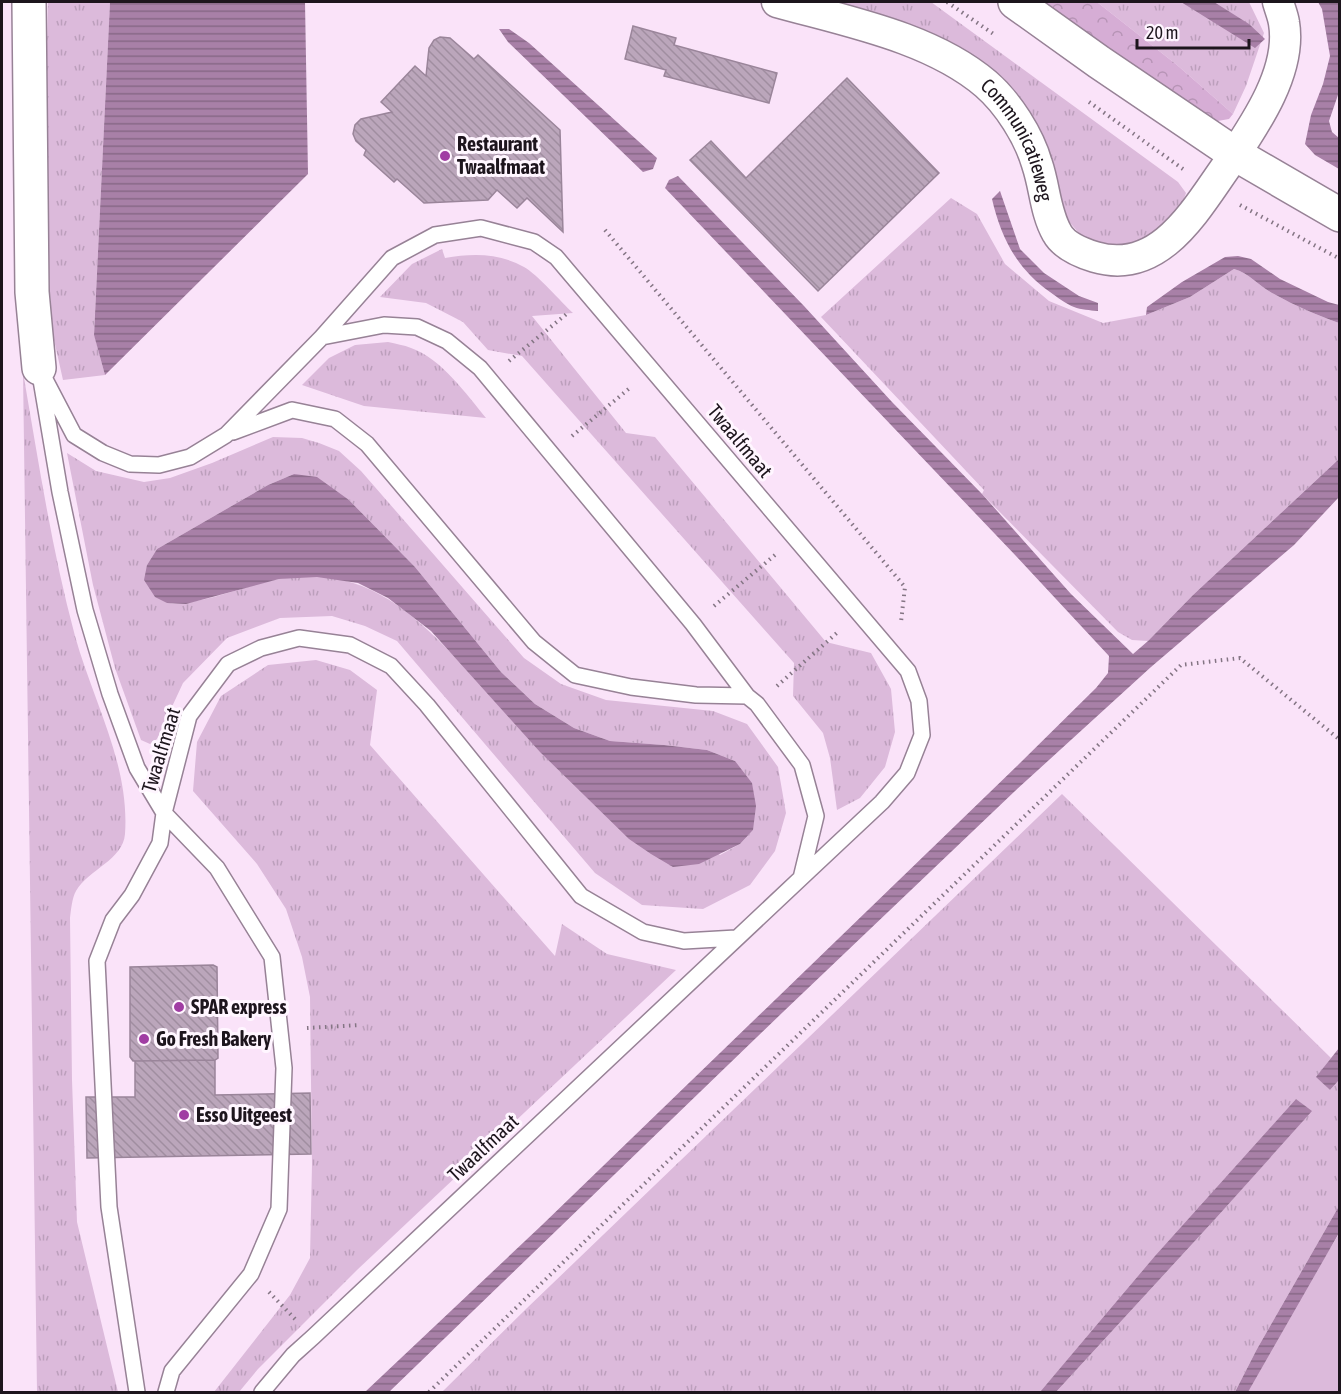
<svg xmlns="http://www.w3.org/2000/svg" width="1341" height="1394" viewBox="0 0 1341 1394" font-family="'Asap Condensed',sans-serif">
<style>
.grass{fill:url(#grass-tufts);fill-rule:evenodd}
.forest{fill:url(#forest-crowns)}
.park{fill:#dcbadb}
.water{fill:url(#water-rules)}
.building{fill:url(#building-back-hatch);stroke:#9a859a;stroke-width:1.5}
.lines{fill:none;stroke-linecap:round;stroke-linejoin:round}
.service-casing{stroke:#978296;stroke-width:18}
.minor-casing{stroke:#978296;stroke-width:33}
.tertiary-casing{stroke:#978296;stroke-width:36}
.motorway-casing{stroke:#978296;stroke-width:36}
.path{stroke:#847584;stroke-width:4;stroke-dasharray:1.5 4.5;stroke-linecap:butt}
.service{stroke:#fff;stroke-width:15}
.minor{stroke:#fff;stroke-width:30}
.tertiary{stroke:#fff;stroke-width:33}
.motorway{stroke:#fff;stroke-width:33}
.poi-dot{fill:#a03da3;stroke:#fff6ff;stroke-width:2}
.labels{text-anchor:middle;stroke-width:6;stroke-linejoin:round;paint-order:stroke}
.poi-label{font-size:20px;font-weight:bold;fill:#1d151d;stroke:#fff6ff;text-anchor:start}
.street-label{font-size:20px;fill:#1d151d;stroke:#fff6ff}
</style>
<defs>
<pattern id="grass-tufts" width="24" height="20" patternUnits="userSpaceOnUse" patternTransform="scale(1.5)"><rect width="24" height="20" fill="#dcbadb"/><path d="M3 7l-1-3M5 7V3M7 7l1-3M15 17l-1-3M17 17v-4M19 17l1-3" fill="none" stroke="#bc9fbc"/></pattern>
<pattern id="forest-crowns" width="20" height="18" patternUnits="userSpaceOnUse" patternTransform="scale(1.5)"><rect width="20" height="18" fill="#d6add5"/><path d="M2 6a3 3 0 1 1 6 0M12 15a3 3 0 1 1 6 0" fill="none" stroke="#b794b6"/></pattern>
<pattern id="water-rules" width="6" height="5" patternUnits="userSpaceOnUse" patternTransform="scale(1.5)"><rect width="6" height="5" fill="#a880a7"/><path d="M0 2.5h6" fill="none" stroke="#886887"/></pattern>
<pattern id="building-back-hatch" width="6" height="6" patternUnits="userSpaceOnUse" patternTransform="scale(1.5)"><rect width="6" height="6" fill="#bba6bb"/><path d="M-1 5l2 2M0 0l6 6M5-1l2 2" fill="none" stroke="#a08ea0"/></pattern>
</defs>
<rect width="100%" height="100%" fill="#fae3f9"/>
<path class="grass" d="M 48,2 L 110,2 L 94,334 L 105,375 L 63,380 L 52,331 L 44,178 Z
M 834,2 L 931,2 L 1178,182 L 1186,193 L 1182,204 L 1168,226 L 1127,247 L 1105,246 L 1084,239 L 1066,218 L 1057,181 L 1044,143 L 1031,114 L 1009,88 L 979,61 L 895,19 Z
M 1097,2 L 1249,2 L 1264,33 L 1246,86 L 1233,114 L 1177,65 Z
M 951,198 L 977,214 L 1005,264 L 1049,301 L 1103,323 L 1146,315 L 1190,297 L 1234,269 C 1249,273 1260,287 1274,294 C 1295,306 1317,315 1339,323 L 1339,459 L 1193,595 L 1148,641 L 1132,640 L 1118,632 L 982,494 L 984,490 L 821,317 Z
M 442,249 L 445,258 C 473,253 499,253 524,267 C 537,274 561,302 573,313 L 532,316 L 626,433 L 655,437 L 826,642 L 871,653 L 891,689 L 895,732 L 885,767 L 860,798 L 837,810 L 830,758 L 823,733 L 793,696 L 794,663 L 522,356 L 488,350 L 463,322 L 426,303 L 380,297 L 412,264 Z
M 388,342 C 396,344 404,345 411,348 C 441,358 467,395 486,418 L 364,406 L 302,385 L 329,358 L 355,345 Z
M 23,372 C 38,459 52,551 75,636 C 93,701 130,765 125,834 C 123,860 89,869 76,891 C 72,898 71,910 70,918 L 72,1080 L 77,1222 L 118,1392 L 37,1392 Z
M 273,437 L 302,438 L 319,443 L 339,451 L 361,471 L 524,658 L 561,684 L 606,700 L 713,711 L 747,724 L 778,767 L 786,813 L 775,851 L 750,885 L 703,909 L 642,905 L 595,873 L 397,641 L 365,626 L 332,616 L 280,618 L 227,638 L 183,683 L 157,739 L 150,744 L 141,740 L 115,668 L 93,585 L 67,453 L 96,471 L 144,482 L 170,478 L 212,463 ZM 294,474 L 349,500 L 415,567 L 501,672 L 535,704 L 574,728 L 610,741 L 664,745 L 707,750 L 735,761 L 753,830 L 740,844 L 720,855 L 455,657 C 405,604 356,565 279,579 C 241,586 206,605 167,603 L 147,565 L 157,549 L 268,485 Z
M 316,660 L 350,670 L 377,690 L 370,745 L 555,956 L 562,924 L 607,954 L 676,970 L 357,1270 L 258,1369 L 239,1392 L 214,1392 L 290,1295 L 310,1258 L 312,1164 L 310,997 L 302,957 L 286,909 L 257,864 L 193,791 L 197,742 L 221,696 L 268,665 Z
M 1062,794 L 1331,1058 L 1317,1077 L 1330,1090 L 1339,1080 L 1339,1206 L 1257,1349 L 1235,1392 L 1056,1392 L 1217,1217 L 1311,1111 L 1296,1099 L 1040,1392 L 442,1392 L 526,1309 Z"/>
<path class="forest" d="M 1042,2 L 1097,2 L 1177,65 L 1233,114 L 1229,119 L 1212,122 Z"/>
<path class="park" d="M 1339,1234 L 1339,1392 L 1241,1392 Z"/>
<path class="water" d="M 110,2 L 305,2 L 308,174 L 105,375 L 94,335 Z
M 1181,2 L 1214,2 L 1249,24 L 1265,39 L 1255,48 Z
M 1318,2 L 1339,2 L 1339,92 L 1329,121 L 1332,132 L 1339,138 L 1339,169 L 1315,155 L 1305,144 L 1311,115 L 1323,84 L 1330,56 L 1322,9 Z
M 499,29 L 509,29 L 529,43 L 657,158 L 653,169 L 643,172 L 508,42 Z
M 678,176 L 804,306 L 892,402 L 982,494 L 1071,594 L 1133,654 L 1148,641 L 1193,595 L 1339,459 L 1339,497 L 1294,545 L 1151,667 L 1015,791 L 783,1012 L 389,1392 L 365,1392 L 542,1225 L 1019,764 L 1096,688 L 1108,673 L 1109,656 L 1016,556 L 665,188 L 669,180 Z
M 1000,191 L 1020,249 L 1044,273 L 1079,296 L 1098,303 L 1098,311 C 1090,310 1081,310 1074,307 C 1066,304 1057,297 1050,292 C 1017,269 1001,238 992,199 Z
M 1238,256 L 1251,259 L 1280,279 L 1328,302 L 1339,305 L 1339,323 C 1317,315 1295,306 1274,294 C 1260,287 1249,273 1234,269 L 1190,297 L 1146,315 L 1147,307 L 1182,282 L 1225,257 Z
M 294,474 L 317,477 L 349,500 L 415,567 L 501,672 L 535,704 L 574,728 L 610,741 L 664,745 L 707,750 L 735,761 L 752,783 L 756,806 L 753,830 L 740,844 L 699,864 L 673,867 L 651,854 L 629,839 L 540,752 L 431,631 L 388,598 L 358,583 L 317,577 L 279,579 L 186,604 L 167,603 L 155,597 L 144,580 L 147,565 L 157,549 L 268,485 Z
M 1339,1048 L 1339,1080 L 1330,1090 L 1316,1077 Z
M 1296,1099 L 1312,1111 L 1217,1217 L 1056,1392 L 1040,1392 L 1155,1256 Z
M 1339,1206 L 1339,1233 L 1248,1392 L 1235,1392 L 1257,1349 Z"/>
<path class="building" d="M 633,26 L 676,38 L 674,45 L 777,73 L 769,103 L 664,76 L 666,70 L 625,59 Z
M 440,37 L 450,38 L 474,59 L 478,55 L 560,130 L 563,232 L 527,198 L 517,208 L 497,190 L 488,200 L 424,203 L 397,179 L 394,182 L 364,155 L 366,150 L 356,141 L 353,134 L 355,125 L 361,119 L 392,112 L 381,102 L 415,66 L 426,76 L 429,48 L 434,40 Z
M 847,78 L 939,173 L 818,291 L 690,160 L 711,141 L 746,178 Z
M 213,965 L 217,967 L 218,1058 L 215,1060 L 133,1061 L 130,1057 L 130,967 Z
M 215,1060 L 215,1095 L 310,1093 L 311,1154 L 87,1158 L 86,1097 L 135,1097 L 135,1061 Z"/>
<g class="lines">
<defs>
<path id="service" d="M 322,337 L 392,258 L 435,235 L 481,228 L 534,242 L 556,257 L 567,270 L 908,671 L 919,701 L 922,735 L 907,773 L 882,802 L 801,878
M 39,368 L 74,435 L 103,453 L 130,464 L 159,465 L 190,457 L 226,435 L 322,337 L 384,325 L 417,327 L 447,341 L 480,368 L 693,624 L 747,696 L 757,704 L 802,765 L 816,816 L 801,878 L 313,1337 L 293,1355 L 262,1392
M 41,380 L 60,492 L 85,610 L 110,694 L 137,768 L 164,813 L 217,868 L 272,957 L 284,1068 L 279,1209 L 251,1274 L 172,1371 L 166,1392
M 233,432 L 292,410 L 335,419 L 367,444 L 534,642 L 575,675 L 631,687 L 696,695 L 747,696
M 137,1392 L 109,1207 L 97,961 L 113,920 L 132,895 L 160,843 L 164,813 L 189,716 L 228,664 L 261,648 L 299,638 L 350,645 L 391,666 L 427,705 L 581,896 L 643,932 L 684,941 L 736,938"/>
<g id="minor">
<path id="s1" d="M 777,2 C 845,21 931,37 986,84 C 1008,103 1029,136 1037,164 C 1045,187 1045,212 1057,233 C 1064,246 1082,253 1095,257 C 1162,277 1198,205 1231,160 C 1256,123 1292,70 1284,23 C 1283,16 1280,9 1278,2"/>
</g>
<path id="tertiary" d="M 1015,2 L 1099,62 L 1235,154 L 1340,215"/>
<path id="motorway" d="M 29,2 L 32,292 L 39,368"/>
</defs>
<use href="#service" class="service-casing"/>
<use href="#minor" class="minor-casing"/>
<use href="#tertiary" class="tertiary-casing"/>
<use href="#motorway" class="motorway-casing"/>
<path class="path" d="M 947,2 L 995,35
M 1089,102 L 1183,169
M 1240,205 L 1340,259
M 605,230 L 905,587 L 901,622
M 509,361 L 569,312
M 572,436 L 631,387
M 714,606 L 775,555
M 777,686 L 839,631
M 307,1028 L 360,1025
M 269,1292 L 295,1319
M 429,1392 L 1181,665 L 1240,658 L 1340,740"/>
<use href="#service" class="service"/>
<use href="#minor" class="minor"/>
<use href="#tertiary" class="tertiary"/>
<use href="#motorway" class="motorway"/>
</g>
<g class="poi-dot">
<circle cx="445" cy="156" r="6"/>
<circle cx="179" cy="1007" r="6"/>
<circle cx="144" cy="1039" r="6"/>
<circle cx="184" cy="1115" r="6"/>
</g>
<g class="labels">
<g class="poi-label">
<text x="457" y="151">Restaurant<tspan x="457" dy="23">Twaalfmaat</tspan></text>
<text x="191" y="1014">SPAR express</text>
<text x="156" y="1046">Go Fresh Bakery</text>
<text x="196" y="1122">Esso Uitgeest</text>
</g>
<g class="street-label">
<text dy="7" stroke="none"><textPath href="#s1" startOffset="292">Communicatieweg</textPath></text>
<text transform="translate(740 441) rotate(50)" y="7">Twaalfmaat</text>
<text transform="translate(161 750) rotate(-73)" y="7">Twaalfmaat</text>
<text transform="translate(483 1148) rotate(-43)" y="7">Twaalfmaat</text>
</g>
</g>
<rect width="1341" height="1394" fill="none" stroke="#1d151d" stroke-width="6"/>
<path d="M1137 39v9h112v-9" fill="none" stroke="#1d151d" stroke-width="3"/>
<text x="1146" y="39" font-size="18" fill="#1d151d" stroke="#fff6ff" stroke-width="4.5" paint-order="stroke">20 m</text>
</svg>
